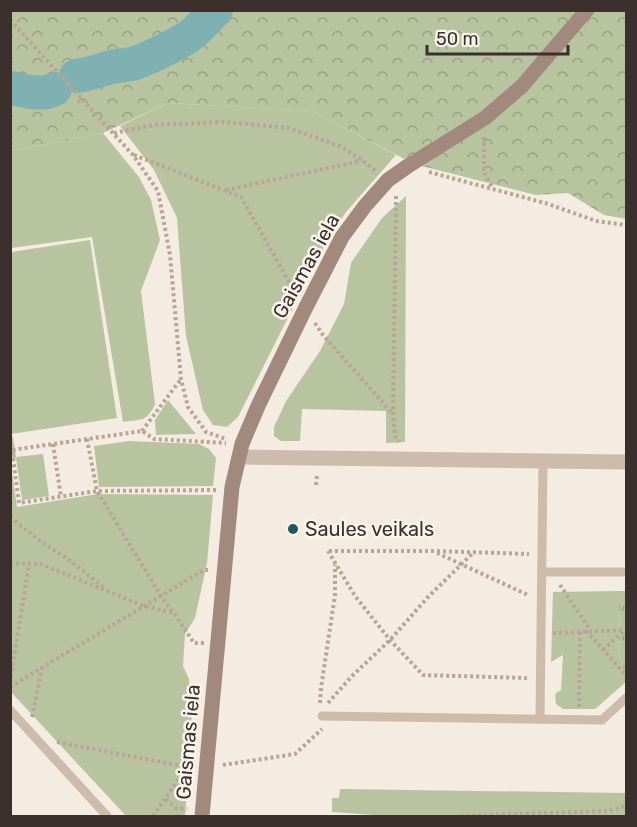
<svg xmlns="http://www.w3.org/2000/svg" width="637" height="827" viewBox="0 0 637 827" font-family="Rubik,sans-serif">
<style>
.green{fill:#b8c4a0}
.forest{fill:url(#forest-crowns)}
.park{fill:url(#park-tufts)}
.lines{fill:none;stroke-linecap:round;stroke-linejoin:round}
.river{stroke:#7fb0b2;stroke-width:34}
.path{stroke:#b9a596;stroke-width:4;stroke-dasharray:3 3;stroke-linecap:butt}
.lane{stroke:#cdbbac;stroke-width:9}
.street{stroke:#cdbbac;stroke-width:15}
.secondary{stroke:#a18a7d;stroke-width:15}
.poi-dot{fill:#1f5a5e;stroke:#fbf5ee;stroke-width:2}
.labels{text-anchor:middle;stroke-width:5;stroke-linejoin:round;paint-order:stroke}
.street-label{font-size:20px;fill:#3b302b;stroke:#fbf5ee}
.poi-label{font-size:20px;fill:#3b302b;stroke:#fbf5ee;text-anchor:start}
</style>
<defs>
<pattern id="forest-crowns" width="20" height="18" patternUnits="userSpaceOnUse" patternTransform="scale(1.5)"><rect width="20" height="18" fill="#b8c4a0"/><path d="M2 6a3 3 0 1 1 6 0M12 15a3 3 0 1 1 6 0" fill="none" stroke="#97a083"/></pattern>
<pattern id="park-tufts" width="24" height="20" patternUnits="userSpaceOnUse" patternTransform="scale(1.5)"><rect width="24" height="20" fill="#b8c4a0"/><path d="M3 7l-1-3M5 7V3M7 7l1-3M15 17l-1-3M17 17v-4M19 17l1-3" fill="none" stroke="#97a083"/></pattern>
</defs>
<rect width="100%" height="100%" fill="#f4ebe1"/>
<path class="green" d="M 168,103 L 312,111 L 396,155 L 346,212 L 326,242 L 238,417 L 227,427 L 213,425 L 203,410 L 186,336 L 177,218 L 154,170 L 120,126 Z
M 103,133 L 139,177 L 151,200 L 160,240 L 141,291 L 155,404 C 147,422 142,419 123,422 L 92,237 L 11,248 L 11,151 Z
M 406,196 L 405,442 L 386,443 L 386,411 L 302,409 L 300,441 L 281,441 L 274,436 L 274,427 L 286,401 L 320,351 L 344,304 L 351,263 L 382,218 Z
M 90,240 L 117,418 L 11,434 L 11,252 Z
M 168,400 L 196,434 L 156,435 L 155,420 Z
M 11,437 L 13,437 L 16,457 L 43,454 L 49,496 L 22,500 L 16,458 L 11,458 Z
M 129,441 L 199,444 L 209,449 L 216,458 L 213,486 L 99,487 L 94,446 Z
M 11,465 L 17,507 L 98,494 L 213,495 L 207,563 L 195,618 L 185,634 L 183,666 L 189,679 L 192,728 L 185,816 L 126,816 L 11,692 Z
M 619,591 L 620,664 L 626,672 L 626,682 L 595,709 L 563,709 L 556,704 L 555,694 L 561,690 L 563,655 L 551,662 L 553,592 Z
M 340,789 L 626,793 L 626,816 L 374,816 L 374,815 L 332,812 L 332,798 L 339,798 Z"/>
<path class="forest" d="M 11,11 L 626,11 L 626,219 L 604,215 L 568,193 L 536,195 L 414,164 L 312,111 L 168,103 L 103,133 L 11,151 Z"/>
<path class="park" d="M 619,591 L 626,591 L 626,672 L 620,664 Z"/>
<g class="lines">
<path class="river" d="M 76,76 C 88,75 97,71 108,68 C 116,65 126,66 135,63 C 153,57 169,48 185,39 C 197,32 206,20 216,10
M 10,88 C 25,90 42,97 55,89"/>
<path class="path" d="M 10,20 L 133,155 L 158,191 L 170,255 L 181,379 L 188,407 L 206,432 L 226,439
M 114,133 L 154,125 L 226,122 L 289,128 L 342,147 L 362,160 L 376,171
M 484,137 L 484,172 L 492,187
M 134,155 L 241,197 L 296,294
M 429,172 L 545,203 L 596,221 L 626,225
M 226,190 L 356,162 L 362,160
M 396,196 L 393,414 L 395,436 L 399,442
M 315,323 L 323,335 L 393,414
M 142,431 L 181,379
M 87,439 L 97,491 L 161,596 L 173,613
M 53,444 L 61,497
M 316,485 L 317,474
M 216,490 L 97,491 L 19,503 L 12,450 L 142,431 L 154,439 L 226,443
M 10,517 L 40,541 L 68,559 L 103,587
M 328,551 L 355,596 L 390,640 L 423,675 L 527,678
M 329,551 L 434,551 L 529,554
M 437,553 L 528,595
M 10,563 L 41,564 L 144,606 L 174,613 L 194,643 L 204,643
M 560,585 L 591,631
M 586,631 L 626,675
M 553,633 L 626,630
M 603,650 L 624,631
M 10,683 L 29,564
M 10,687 L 204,570 L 208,570
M 320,703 L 321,688 L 335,595 L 335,565
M 328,703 L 352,676 L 390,640 L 429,596 L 474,552
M 579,707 L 580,632
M 32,717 L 42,668
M 57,742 L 187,767
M 223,765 L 295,754 L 322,729
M 166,799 L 176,808 L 187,809
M 153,816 L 187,767 L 189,767
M 460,816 L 607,811 L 626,806"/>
<path class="lane" d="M 542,572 L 626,572
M 10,710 L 107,816
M 322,716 L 602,720 L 626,698
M 540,719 L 543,461"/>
<path class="street" d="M 239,457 L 626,462"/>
<path class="secondary" d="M 202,816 L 232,487 L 242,444 L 258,406 L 305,309 L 342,237 L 365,206 L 388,180 L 408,166 L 485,118 L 522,86 L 587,10"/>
</g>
<circle class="poi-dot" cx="293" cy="529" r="6"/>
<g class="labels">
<g class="street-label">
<text transform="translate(306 266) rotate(-61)" y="7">Gaismas iela</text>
<text transform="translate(188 742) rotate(-85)" y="7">Gaismas iela</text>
</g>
<g class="poi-label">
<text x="305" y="536">Saules veikals</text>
</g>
</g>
<rect width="637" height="827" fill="none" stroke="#3b302b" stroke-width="24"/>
<path d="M427 45v9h141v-9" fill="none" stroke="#3b302b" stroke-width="3"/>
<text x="436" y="45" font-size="18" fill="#3b302b" stroke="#fbf5ee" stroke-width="4.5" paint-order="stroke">50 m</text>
</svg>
